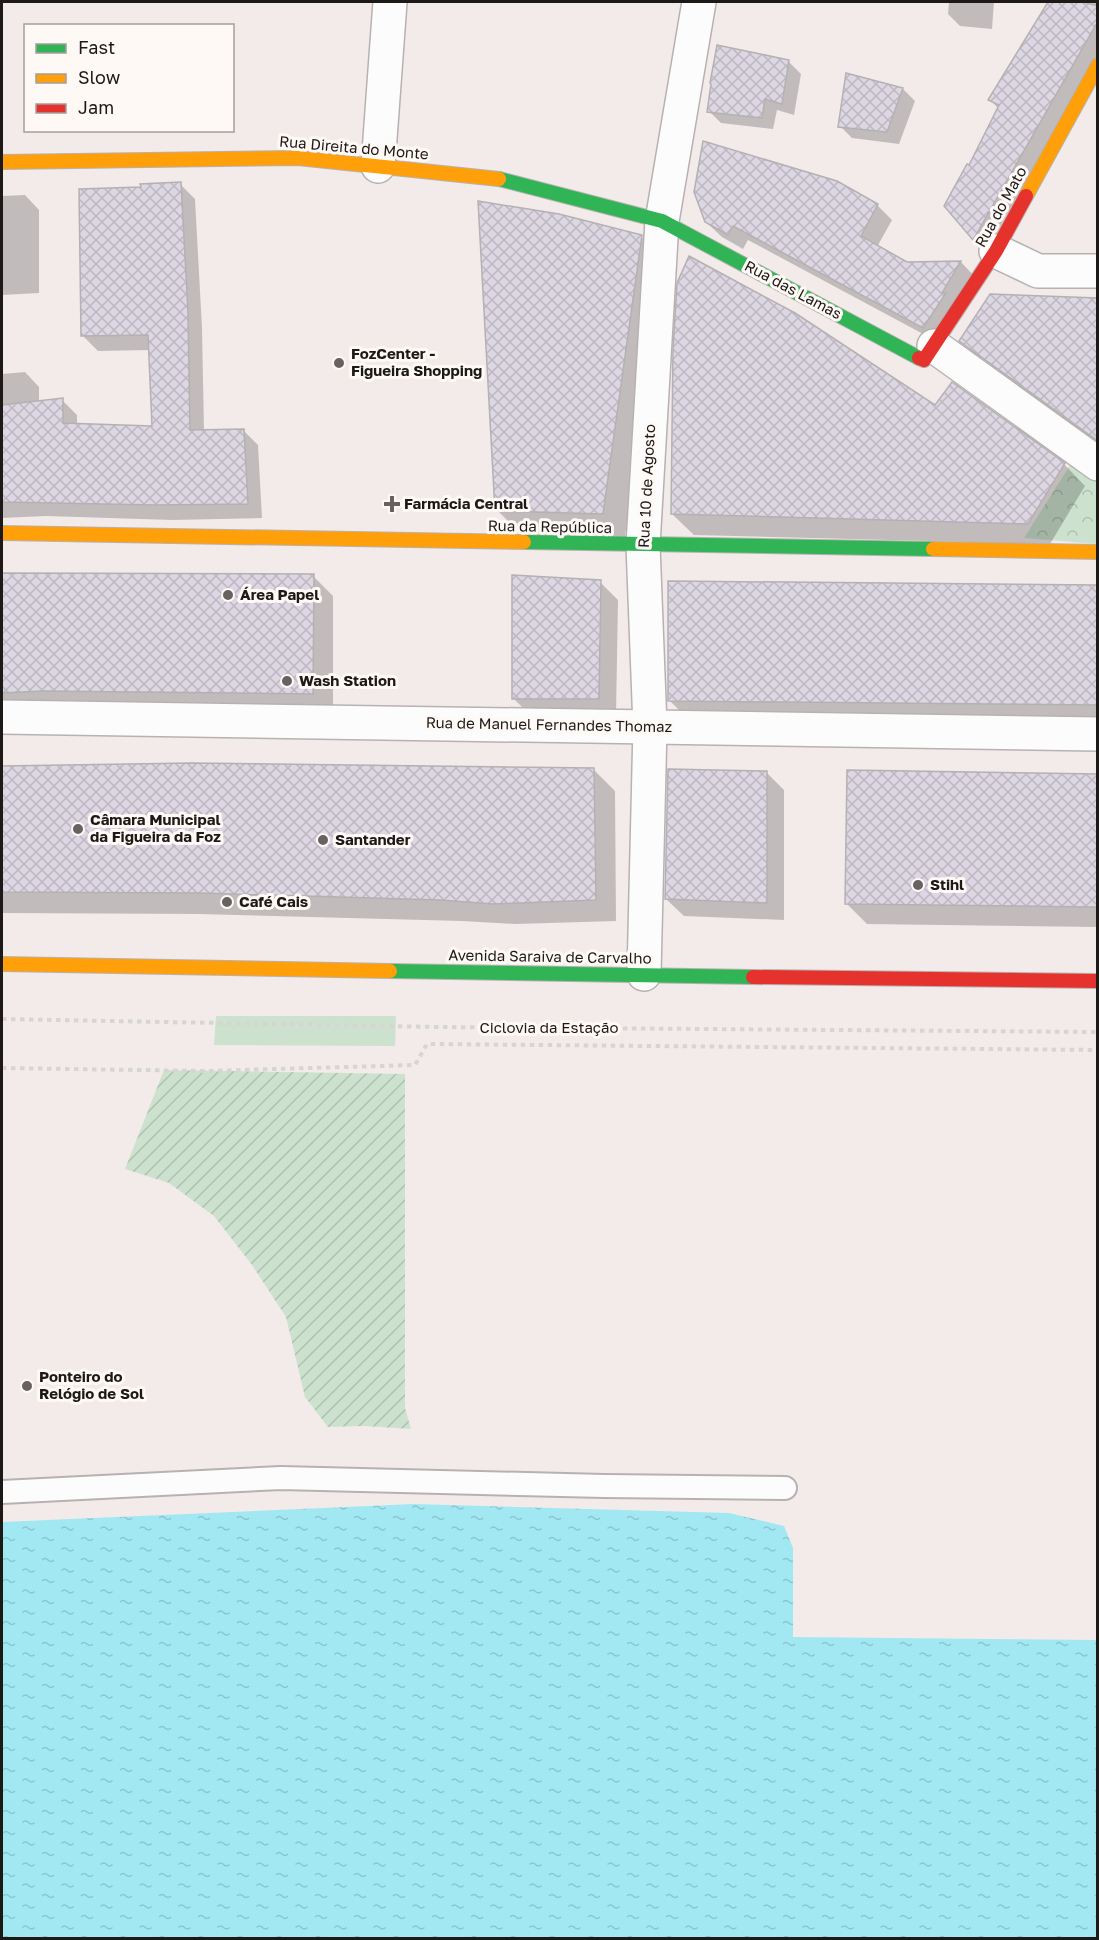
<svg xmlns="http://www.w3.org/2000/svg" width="1099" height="1940" viewBox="0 0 1099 1940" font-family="'Golos Text',sans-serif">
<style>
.grass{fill:#cce2ce}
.park{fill:url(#park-crowns)}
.garden{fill:url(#garden-furrows)}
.water{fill:url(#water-ripples)}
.shadow{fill:#0003}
.building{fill:url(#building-cross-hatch);stroke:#b4b1b2;stroke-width:1.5}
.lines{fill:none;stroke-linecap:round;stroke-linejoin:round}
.lane-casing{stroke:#b7b2b1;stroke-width:26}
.street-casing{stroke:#b7b2b1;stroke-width:36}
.fast-casing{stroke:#b7b2b1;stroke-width:16}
.slow-casing{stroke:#b7b2b1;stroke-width:16}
.jam-casing{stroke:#b7b2b1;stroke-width:16}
.path{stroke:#d7d5d4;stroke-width:4;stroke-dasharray:4.5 4.5;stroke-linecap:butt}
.lane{stroke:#fdfcfc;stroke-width:22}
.street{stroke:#fdfcfc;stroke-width:33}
.fast{stroke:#30b455;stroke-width:14}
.slow{stroke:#ff9f0a;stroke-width:14}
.jam{stroke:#e5322d;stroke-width:14}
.poi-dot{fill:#676261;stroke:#fff9f6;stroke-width:2}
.labels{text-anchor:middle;stroke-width:6;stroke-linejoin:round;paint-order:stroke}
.street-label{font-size:15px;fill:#1c1917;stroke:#fff9f6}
.poi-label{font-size:15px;font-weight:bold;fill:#1c1917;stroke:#fff9f6;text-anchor:start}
</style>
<defs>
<pattern id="park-crowns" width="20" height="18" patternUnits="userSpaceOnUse" patternTransform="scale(1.5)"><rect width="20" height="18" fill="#cce2ce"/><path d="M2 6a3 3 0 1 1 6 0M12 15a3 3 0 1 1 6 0" fill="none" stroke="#afc1b0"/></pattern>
<pattern id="garden-furrows" width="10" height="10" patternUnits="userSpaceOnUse" patternTransform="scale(1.5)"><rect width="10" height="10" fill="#cce2ce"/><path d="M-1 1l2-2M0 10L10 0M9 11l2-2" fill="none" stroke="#afc1b0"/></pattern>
<pattern id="water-ripples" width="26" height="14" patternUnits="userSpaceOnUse" patternTransform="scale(1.5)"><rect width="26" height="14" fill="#a1e8f2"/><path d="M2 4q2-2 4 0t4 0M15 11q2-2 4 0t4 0" fill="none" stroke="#8ac6cf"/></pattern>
<pattern id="building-cross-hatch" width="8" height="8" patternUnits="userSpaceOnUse" patternTransform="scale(1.5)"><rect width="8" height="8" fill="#ddd6e3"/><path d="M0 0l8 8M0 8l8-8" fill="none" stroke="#bdb7c2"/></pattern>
</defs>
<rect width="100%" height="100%" fill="#f2ebea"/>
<path class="grass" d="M 216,1016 L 396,1016 L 395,1046 L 214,1045 Z"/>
<path class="park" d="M 1079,451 L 1097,464 L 1097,544 L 1024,538 Z"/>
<path class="garden" d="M 164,1070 L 405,1074 L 405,1408 L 411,1429 L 364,1426 L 328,1427 L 305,1397 L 286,1317 L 252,1265 L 214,1216 L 169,1183 L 125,1169 Z"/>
<path class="water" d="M 414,1504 L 729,1513 L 784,1526 L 793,1548 L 793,1637 L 1097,1640 L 1097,1938 L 2,1938 L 2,1522 Z"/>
<path class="shadow" d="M 943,2 L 994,2 L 992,29 L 960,26 L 948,14 L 949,2 Z
M 1050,2 L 1098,2 L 1098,54 L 986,251 L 946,205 L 969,167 L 999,109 L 990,100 Z
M 789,62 L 801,74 L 794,115 L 777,110 L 773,129 L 721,123 L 709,111 Z
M 903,89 L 915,101 L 899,144 L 852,138 L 840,126 Z
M 836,182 L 877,205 L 892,220 L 877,247 L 906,263 L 961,262 L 975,277 L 938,342 L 748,240 L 743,249 L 722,237 L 706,222 Z
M 180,184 L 195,199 L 202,328 L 204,431 L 244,431 L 258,445 L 262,518 L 172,520 L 46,516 L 2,518 L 2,374 L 25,372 L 39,387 L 39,403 L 62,400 L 77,415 L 77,425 L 154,427 L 150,350 L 98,351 L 83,336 L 142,189 Z
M 25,195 L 39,210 L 39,293 L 2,295 L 2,196 Z
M 641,237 L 664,259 L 625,536 L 520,533 L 497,510 Z
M 1098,299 L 1098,444 L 974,354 L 961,341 Z
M 935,407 L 1064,464 L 1085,486 L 1050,544 L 694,535 L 672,514 Z
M 2,574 L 313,576 L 333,596 L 333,713 L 2,712 Z
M 600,582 L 618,600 L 616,716 L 531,716 L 513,698 Z
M 1098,586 L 1098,726 L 689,720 L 669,700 Z
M 2,767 L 594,770 L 615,791 L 616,921 L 515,924 L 462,921 L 198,914 L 2,913 Z
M 766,772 L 784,790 L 784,920 L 684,916 L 666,899 Z
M 1098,775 L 1098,927 L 867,924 L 846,903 Z"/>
<path class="building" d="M 1048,2 L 1082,2 L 1098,6 L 1098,21 L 973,240 L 944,206 L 967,164 L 969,165 L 999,105 L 988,100 Z
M 717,45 L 789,60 L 782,104 L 765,99 L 762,118 L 707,112 L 711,84 L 710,83 Z
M 846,73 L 903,88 L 887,132 L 838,127 Z
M 703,141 L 837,181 L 878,204 L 861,236 L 907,262 L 961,261 L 942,293 L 946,293 L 923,328 L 733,226 L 728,235 L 705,222 L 694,192 Z
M 181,182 L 188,312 L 190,430 L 244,429 L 248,504 L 156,505 L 2,502 L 2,405 L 63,398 L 63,423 L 152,426 L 148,335 L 81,336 L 79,189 L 141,187 L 140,184 Z
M 478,201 L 559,214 L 642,235 L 603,514 L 495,511 Z
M 689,256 L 795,313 L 935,405 L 952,382 L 1065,463 L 1028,524 L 671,514 L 673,349 L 677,283 Z
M 990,294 L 1098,298 L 1098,441 L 959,341 Z
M 2,573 L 314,574 L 313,694 L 42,691 L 2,693 Z
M 512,575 L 601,580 L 599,699 L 512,699 Z
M 668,581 L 1098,585 L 1098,705 L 668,701 Z
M 191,763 L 594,768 L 596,900 L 493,904 L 440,900 L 200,893 L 2,892 L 2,766 Z
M 668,769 L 767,771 L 767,903 L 665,899 Z
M 847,770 L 1098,774 L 1098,907 L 845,904 Z"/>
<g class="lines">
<defs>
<path id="lane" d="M 2,1492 L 281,1478 L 604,1486 L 785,1488"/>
<path id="street" d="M 378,166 L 390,2
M 996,251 L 1038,271 L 1098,271
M 934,346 L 1098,464
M 2,717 L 1098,734
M 644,974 L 650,727 L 643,545 L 662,221 L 699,2"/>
<path id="fast" d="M 499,179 L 662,221 L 919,358
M 524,542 L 933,549
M 390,971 L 753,977"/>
<path id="slow" d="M 2,162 L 298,158 L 499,179
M 1026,196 L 1098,65
M 2,533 L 524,542
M 933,549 L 1098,552
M 2,964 L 390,971"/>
<path id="jam" d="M 919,358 L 924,360 L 996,251 L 1026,196
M 753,977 L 1098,981"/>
</defs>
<use href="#lane" class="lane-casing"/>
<use href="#street" class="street-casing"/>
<use href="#fast" class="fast-casing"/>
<use href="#slow" class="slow-casing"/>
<use href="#jam" class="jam-casing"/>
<path class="path" d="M 2,1019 L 439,1027 L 1098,1032
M 2,1068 L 206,1071 L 415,1065 L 427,1044 L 1098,1050"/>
<use href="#lane" class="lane"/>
<use href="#street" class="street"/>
<use href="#fast" class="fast"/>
<use href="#slow" class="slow"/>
<use href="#jam" class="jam"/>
</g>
<g class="poi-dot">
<circle cx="339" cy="363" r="6"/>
<path d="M389 495h6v6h6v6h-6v6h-6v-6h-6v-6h6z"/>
<circle cx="228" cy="595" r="6"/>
<circle cx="287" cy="681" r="6"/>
<circle cx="78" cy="829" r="6"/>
<circle cx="323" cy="840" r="6"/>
<circle cx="918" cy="885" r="6"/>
<circle cx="227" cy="902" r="6"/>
<circle cx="27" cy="1386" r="6"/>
</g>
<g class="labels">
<g class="street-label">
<text transform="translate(354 148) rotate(5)" y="5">Rua Direita do Monte</text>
<text transform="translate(1001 207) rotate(-61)" y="5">Rua do Mato</text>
<text transform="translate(793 290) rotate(28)" y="5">Rua das Lamas</text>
<text transform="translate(647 486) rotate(-87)" y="5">Rua 10 de Agosto</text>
<text transform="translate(550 527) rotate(1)" y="5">Rua da República</text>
<text transform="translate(549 725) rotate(1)" y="5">Rua de Manuel Fernandes Thomaz</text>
<text transform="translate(550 957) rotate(1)" y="5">Avenida Saraiva de Carvalho</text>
<text x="549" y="1033">Ciclovia da Estação</text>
</g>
<g class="poi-label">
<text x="351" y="359">FozCenter -<tspan x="351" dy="17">Figueira Shopping</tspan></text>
<text x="404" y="509">Farmácia Central</text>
<text x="240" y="600">Área Papel</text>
<text x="299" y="686">Wash Station</text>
<text x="90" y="825">Câmara Municipal<tspan x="90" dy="17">da Figueira da Foz</tspan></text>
<text x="335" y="845">Santander</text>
<text x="930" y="890">Stihl</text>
<text x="239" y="907">Café Cais</text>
<text x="39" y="1382">Ponteiro do<tspan x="39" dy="17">Relógio de Sol</tspan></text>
</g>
</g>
<rect width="1099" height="1940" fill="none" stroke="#1c1917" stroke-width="6"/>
<rect x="24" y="24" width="210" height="108" fill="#fff9f6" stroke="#a49f9d" stroke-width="1.5"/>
<rect x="36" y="44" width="30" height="9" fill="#30b455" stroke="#a49f9d" stroke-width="1.5"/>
<text x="78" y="54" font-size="18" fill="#1c1917">Fast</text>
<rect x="36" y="74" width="30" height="9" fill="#ff9f0a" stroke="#a49f9d" stroke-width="1.5"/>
<text x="78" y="84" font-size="18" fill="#1c1917">Slow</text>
<rect x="36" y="104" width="30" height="9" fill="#e5322d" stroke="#a49f9d" stroke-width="1.5"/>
<text x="78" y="114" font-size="18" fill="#1c1917">Jam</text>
</svg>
